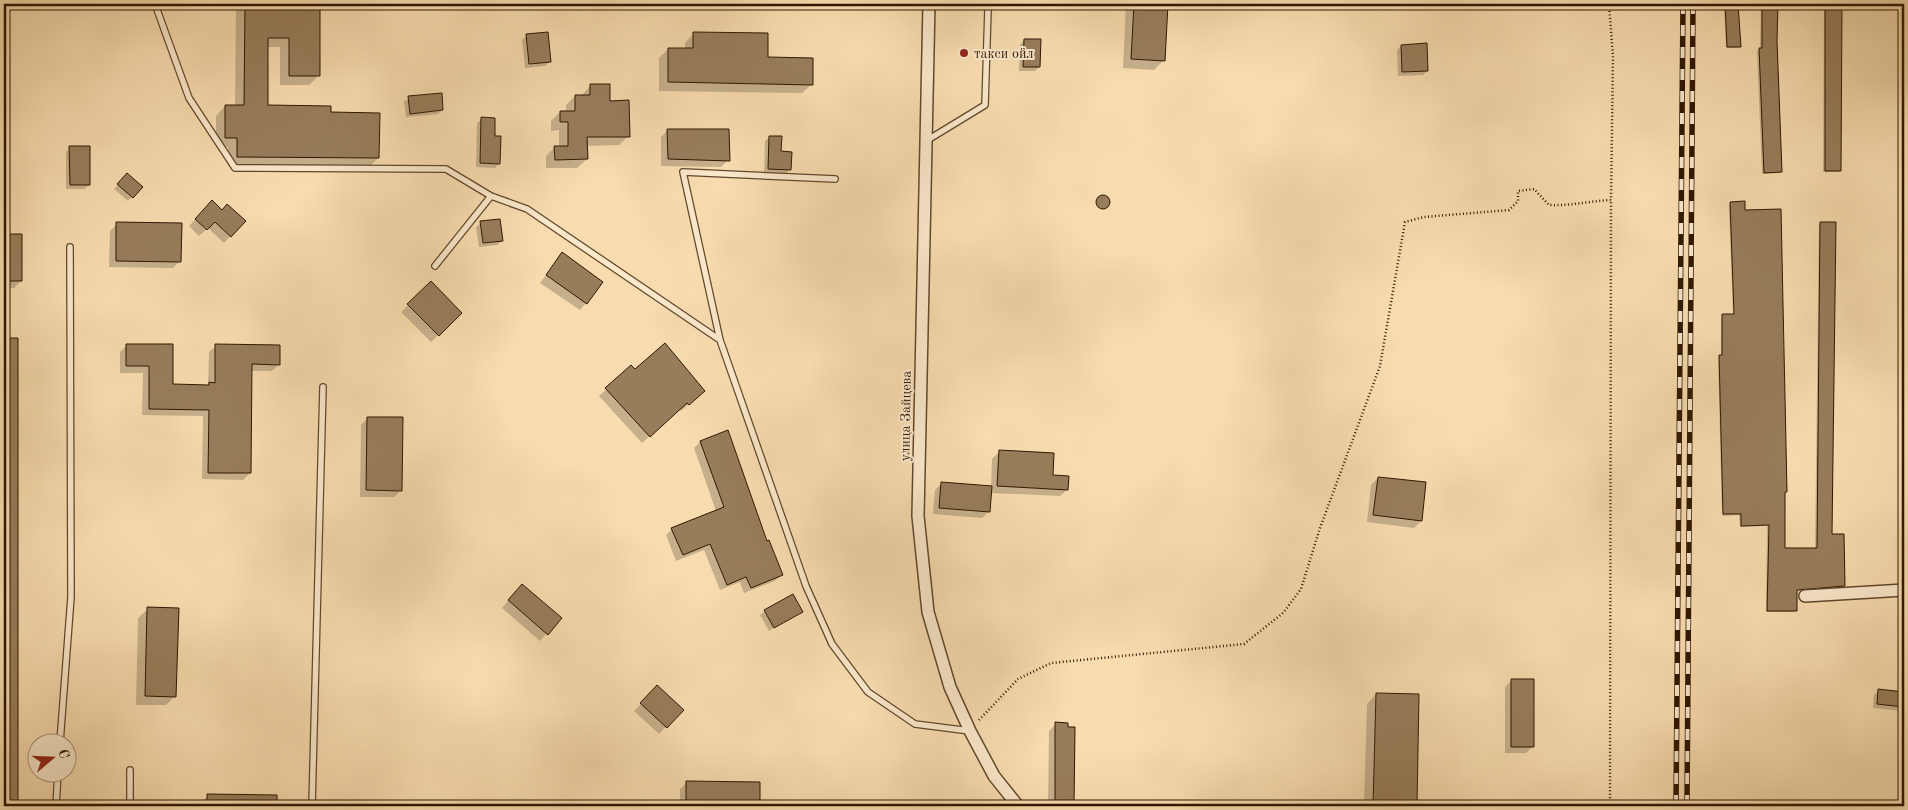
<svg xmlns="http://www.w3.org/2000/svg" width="1908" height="810" viewBox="0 0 1908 810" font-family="'Old Standard TT',serif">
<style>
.shadow{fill:#0003}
.building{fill:#987d5b;stroke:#2f1701}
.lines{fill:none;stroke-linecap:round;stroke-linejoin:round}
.service-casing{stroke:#61482c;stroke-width:8}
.minor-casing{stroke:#61482c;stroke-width:14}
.path{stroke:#2f1701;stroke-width:2.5;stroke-dasharray:1 2.5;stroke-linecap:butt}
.service{stroke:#fae8cb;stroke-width:5.5}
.minor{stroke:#fae8cb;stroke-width:11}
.rail-casing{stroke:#2f1701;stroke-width:5.5}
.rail{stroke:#fae8cb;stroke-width:4;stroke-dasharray:11;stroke-linecap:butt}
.poi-dot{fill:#8f2418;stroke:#fae8cb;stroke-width:2}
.labels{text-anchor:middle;stroke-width:4;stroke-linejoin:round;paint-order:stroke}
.poi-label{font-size:14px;fill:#2f1701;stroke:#fae8cb;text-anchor:start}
.street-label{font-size:14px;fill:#2f1701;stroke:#fae8cb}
</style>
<rect width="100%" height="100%" fill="#f8dcaf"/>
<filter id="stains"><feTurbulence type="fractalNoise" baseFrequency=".004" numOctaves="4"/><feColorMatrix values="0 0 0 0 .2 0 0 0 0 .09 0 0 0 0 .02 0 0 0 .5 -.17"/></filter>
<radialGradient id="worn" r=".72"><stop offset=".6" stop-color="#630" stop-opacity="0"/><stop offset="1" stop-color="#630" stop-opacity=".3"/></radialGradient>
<path class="shadow" d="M 236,4 L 319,4 L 318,76 L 309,85 L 280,85 L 280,47 L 267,47 L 266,106 L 330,113 L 378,158 L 369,167 L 228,166 L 228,147 L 216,147 L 216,116 L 225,106 L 235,106 Z
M 1126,4 L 1166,4 L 1164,60 L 1154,70 L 1123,68 Z
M 1724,4 L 1737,4 L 1739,46 L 1737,48 L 1726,48 Z
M 1761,4 L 1776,4 L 1781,171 L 1779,173 L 1762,174 L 1757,51 L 1760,49 Z
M 1824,4 L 1840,4 L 1840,170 L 1838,172 L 1823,172 Z
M 694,33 L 767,58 L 812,84 L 802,93 L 659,91 L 659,58 L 668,49 L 685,49 L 685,43 Z
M 527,35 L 550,61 L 545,66 L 525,68 L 522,40 Z
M 1024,40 L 1039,67 L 1035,71 L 1019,71 L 1020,45 Z
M 1401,46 L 1427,71 L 1423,75 L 1398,76 L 1397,50 Z
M 591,85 L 609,102 L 628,136 L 619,145 L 586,146 L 587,159 L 577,168 L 546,168 L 546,156 L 555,147 L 559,147 L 559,130 L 551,131 L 551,121 L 560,112 L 566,112 L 566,105 L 575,96 L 581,96 Z
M 409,98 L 442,110 L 438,114 L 406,117 L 404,102 Z
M 482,119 L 494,137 L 499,163 L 495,168 L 476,167 L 477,123 Z
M 668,130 L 728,160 L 721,167 L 661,166 L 661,137 Z
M 770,137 L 790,169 L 786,174 L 764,173 L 765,141 Z
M 70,148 L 89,184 L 85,189 L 66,189 L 66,152 Z
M 127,174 L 141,187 L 128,201 L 114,189 Z
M1096 203a6 6 0 1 1 12 0a6 6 0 1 1-12 0Z
M 1731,203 L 1784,493 L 1783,549 L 1815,550 L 1819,225 L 1821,223 L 1831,535 L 1844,586 L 1796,591 L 1794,612 L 1766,612 L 1767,526 L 1740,527 L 1739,515 L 1722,516 L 1718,358 L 1721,356 L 1721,318 L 1733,316 L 1729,205 Z
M 205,209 L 222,211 L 244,222 L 224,243 L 208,228 L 199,236 L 189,226 Z
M 481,223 L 502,241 L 497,245 L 479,247 L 476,227 Z
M 117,224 L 180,261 L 173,268 L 109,267 L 110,231 Z
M 4,235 L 21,235 L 21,281 L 14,288 L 4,288 Z
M 1904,238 L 1904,398 L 1902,398 L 1899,243 Z
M 562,254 L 586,303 L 580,310 L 540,283 Z
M 431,283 L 460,313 L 431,342 L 401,312 Z
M 4,339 L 17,339 L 16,806 L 4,806 Z
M 127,345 L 171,386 L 208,385 L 209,352 L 216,346 L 279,364 L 272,371 L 251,371 L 250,473 L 243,480 L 202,479 L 203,416 L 142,415 L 143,373 L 120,373 L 120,352 Z
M 631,366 L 634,370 L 696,398 L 681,411 L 680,409 L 642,443 L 599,396 Z
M 368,418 L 401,490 L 394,497 L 360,497 L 361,425 Z
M 700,442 L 766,543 L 781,575 L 775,581 L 744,593 L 740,582 L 720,590 L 704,550 L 676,561 L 666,535 L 672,529 L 716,511 L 694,448 Z
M 999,452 L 1052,476 L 1067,490 L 1060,496 L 990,493 L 989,511 L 982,518 L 933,514 L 935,490 L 942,483 L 991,487 L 992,459 Z
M 1378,478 L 1421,521 L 1414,528 L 1367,522 L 1371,485 Z
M 515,592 L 560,618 L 540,641 L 502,608 Z
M 148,609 L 175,696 L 166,705 L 136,705 L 138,618 Z
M 765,611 L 801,611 L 769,631 L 760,615 Z
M 1512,680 L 1533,746 L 1526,753 L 1505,753 L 1505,687 Z
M 657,687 L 682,710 L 659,734 L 634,711 Z
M 1879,690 L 1904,693 L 1904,708 L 1901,711 L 1873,708 L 1874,695 Z
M 1376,694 L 1418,695 L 1416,806 L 1364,806 L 1367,704 Z
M 1056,724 L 1073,729 L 1073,806 L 1048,806 L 1049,731 Z
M 687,782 L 759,783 L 758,806 L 680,806 L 680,789 Z
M 208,796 L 276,797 L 276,806 L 201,806 L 201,802 Z"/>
<path class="building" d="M 245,4 L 320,4 L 320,76 L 289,76 L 289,38 L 268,38 L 268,105 L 331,106 L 331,112 L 380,113 L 379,158 L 237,157 L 237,138 L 225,138 L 225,105 L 244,105 Z
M 1134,4 L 1168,4 L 1165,61 L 1131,59 Z
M 1725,4 L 1738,4 L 1741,47 L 1727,47 Z
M 1762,4 L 1778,4 L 1777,41 L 1782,172 L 1764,173 L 1759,48 L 1762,48 Z
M 1825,4 L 1842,4 L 1841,171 L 1825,171 Z
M 548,32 L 551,62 L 529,64 L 526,34 Z
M 693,32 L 768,33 L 768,57 L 813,58 L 813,85 L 668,82 L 668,48 L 693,48 Z
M 1024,39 L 1041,39 L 1040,67 L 1023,67 Z
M 1427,43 L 1428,71 L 1402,72 L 1401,45 Z
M 590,84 L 610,84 L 610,101 L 629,100 L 630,137 L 587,137 L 588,159 L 555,160 L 554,146 L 568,146 L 568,122 L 560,122 L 560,111 L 575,111 L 575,95 L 590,95 Z
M 442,93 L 443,110 L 410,114 L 408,96 Z
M 481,117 L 495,118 L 495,136 L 501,136 L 500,164 L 480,163 Z
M 667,129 L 729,129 L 730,161 L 668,159 Z
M 769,136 L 782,136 L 781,151 L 792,152 L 791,170 L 768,169 Z
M 69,146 L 90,146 L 90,185 L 70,185 Z
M 127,173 L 143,187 L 133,198 L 117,184 Z
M1096 202a7 7 0 1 1 14 0a7 7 0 1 1-14 0Z
M 212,200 L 222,210 L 227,204 L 246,221 L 231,237 L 215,222 L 207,230 L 195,219 Z
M 1745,201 L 1745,210 L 1781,209 L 1787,492 L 1785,492 L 1785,548 L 1817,548 L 1820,222 L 1836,222 L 1832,534 L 1844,534 L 1845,586 L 1797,590 L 1797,611 L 1767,611 L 1769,525 L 1741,526 L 1741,514 L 1723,514 L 1719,355 L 1722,355 L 1722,314 L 1734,314 L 1730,202 Z
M 500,219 L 503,241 L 483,243 L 480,221 Z
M 116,222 L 182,223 L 181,262 L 116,261 Z
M 4,234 L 22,234 L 22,281 L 4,281 Z
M 562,252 L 603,282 L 587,304 L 546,275 Z
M 431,281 L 462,313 L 439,336 L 407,304 Z
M 4,338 L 18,338 L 18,806 L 4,806 Z
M 665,343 L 705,391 L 689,405 L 687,403 L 650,437 L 605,388 L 631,365 L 635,369 Z
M 126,344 L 173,344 L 173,384 L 209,385 L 209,382 L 215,383 L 215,344 L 280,345 L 280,365 L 252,364 L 251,473 L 208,473 L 209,410 L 149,409 L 149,366 L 126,366 Z
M 367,417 L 403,417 L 402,491 L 366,490 Z
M 728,430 L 767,541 L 769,540 L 783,575 L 751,588 L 746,577 L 727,585 L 710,544 L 683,555 L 671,528 L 724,507 L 700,441 Z
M 999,450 L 1054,453 L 1053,475 L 1069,476 L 1068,490 L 997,486 Z
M 1378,477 L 1426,482 L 1422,521 L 1373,515 Z
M 941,482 L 992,486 L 990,512 L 939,508 Z
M 522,584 L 562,618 L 548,635 L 508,600 Z
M 793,594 L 803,612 L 774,628 L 764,610 Z
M 147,607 L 179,608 L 176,697 L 145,696 Z
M 1511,679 L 1534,679 L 1534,747 L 1511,747 Z
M 657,685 L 684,710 L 667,728 L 640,703 Z
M 1878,689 L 1904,692 L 1904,707 L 1877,704 Z
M 1376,693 L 1419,694 L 1417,806 L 1373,806 Z
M 1055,722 L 1068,723 L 1068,727 L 1075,727 L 1074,806 L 1055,806 Z
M 686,781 L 760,782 L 760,806 L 686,806 Z
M 207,794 L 277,795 L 277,806 L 207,806 Z"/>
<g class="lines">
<defs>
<path id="service" d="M 155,4 L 189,98 L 235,168 L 446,169 L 491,196
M 926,141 L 985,105 L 988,9 L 983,4
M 435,266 L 491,196 L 527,209 L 720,340 L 806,586 L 832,644 L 868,692 L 915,724 L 970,731
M 720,340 L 683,172 L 835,179
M 60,742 L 71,597 L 70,247
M 56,806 L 58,772
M 130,806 L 130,770
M 312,806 L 323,387"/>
<path id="minor" d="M 929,4 L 918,516 L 928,612 L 950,687 L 970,731 L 994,776 L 1018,806
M 1805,596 L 1904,590"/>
</defs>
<use href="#service" class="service-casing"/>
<use href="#minor" class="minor-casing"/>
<path class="path" d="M 1609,4 L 1613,57 L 1611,200
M 979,720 L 1018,679 L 1051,663 L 1244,644 L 1283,613 L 1301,589 L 1320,528 L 1380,366 L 1405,222 L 1424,217 L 1509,210 L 1518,201 L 1518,191 L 1534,189 L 1549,205 C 1570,206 1590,201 1611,200 L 1610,806"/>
<use href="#service" class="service"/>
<use href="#minor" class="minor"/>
<defs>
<path id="rail" d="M 1676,806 L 1683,4
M 1687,806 L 1693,4"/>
</defs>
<use href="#rail" class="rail-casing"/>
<use href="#rail" class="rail"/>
</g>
<circle class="poi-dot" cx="964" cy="53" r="5"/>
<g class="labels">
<g class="poi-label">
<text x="974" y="58">такси ойл</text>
</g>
<g class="street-label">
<text transform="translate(905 416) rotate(-89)" y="5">улица Зайцева</text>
</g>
</g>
<rect width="1908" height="810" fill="none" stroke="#f8dcaf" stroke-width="20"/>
<rect x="5" y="5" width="1898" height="800" fill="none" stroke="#2f1701" stroke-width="2.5"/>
<rect x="10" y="10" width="1888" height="790" fill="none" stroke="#2f1701"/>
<g transform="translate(52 758) rotate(71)"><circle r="24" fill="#fae8cb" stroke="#a9947a"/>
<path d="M0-4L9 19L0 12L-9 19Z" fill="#8f2418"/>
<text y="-8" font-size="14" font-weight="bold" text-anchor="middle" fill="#2f1701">С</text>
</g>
<rect width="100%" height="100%" filter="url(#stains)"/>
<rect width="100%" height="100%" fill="url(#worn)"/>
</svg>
